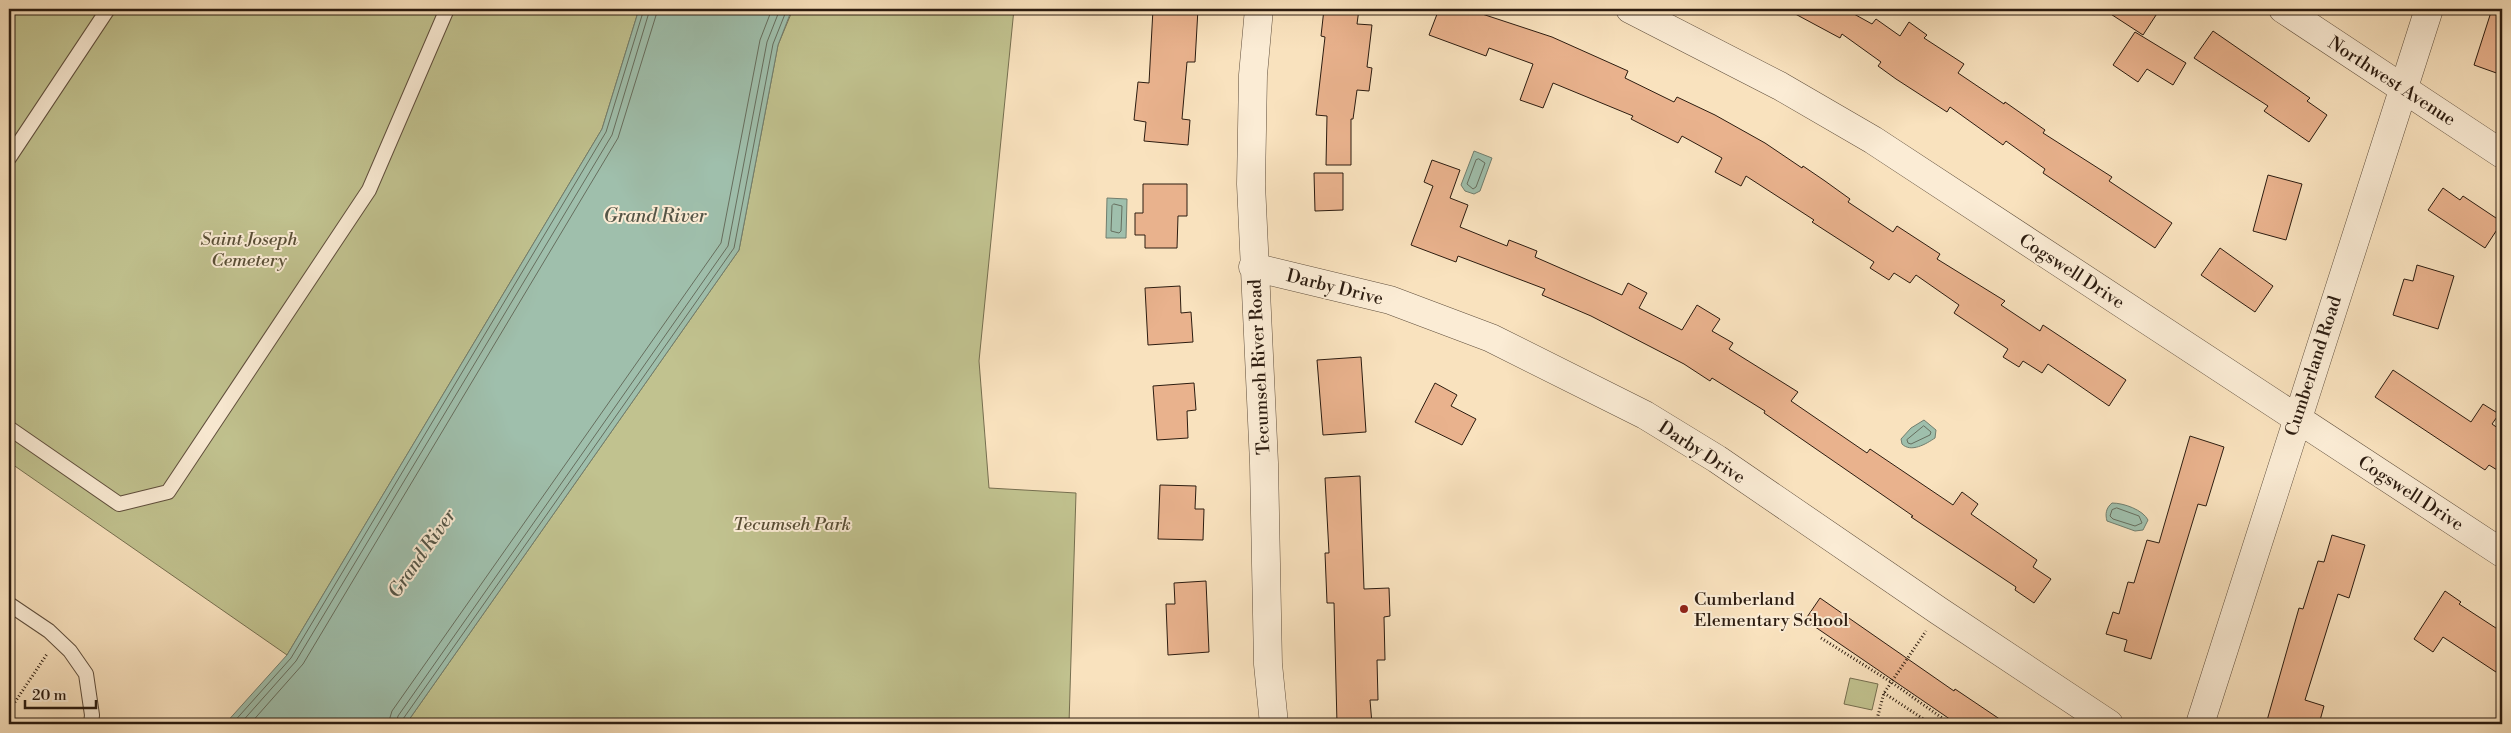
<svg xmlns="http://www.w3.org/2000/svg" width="2511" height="733" viewBox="0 0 2511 733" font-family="'Libre Bodoni',serif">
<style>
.green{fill:#c1c28f;stroke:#766f50}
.water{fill:#9fbfac;stroke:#717e6e}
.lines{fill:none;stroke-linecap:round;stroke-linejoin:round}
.shore{stroke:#666e5e;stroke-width:1}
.building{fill:#e9b28d;stroke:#2c1c10}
.service-casing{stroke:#5f4e3c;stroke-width:16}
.minor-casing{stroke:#5f4e3c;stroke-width:29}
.path{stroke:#2c1c10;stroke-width:3;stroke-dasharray:1 2.5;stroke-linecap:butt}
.service{stroke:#fbecd5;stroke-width:14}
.minor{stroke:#fbecd5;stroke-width:28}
.poi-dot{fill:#8f2418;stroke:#fbecd5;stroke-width:2}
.labels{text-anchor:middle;stroke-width:4;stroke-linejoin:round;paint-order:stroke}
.street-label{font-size:18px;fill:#2c1c10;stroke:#fbecd5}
.park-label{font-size:18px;font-style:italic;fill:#594e36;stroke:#fbecd5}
.poi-label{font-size:18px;fill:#2c1c10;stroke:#fbecd5;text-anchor:start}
.water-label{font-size:19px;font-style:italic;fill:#545547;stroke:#fbecd5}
</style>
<rect width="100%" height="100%" fill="#f9e2be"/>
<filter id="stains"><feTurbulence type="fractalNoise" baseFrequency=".004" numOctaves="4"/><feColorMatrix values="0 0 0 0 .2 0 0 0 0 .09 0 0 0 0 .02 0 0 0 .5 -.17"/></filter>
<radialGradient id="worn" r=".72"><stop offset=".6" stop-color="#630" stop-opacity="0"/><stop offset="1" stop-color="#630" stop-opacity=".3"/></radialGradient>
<path class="green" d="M 9,9 L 639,9 L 602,129 L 287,655 L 9,462 Z
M 793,9 L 1014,9 L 979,361 L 989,488 L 1076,493 L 1069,724 L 406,724 L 739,250 L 778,45 Z
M 1850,678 L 1878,684 L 1872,710 L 1844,704 Z"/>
<path class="water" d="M 639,9 L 792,9 L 778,45 L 739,250 L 406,724 L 225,724 L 287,655 L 602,129 Z
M 1474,151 L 1492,158 L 1480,191 L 1474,194 L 1465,191 L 1461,185 Z
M 1107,198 L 1127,199 L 1126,238 L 1106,238 Z
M 1924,420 L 1936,430 L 1935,438 C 1926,444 1911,453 1902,444 L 1901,439 L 1911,428 Z
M 2112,503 C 2124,503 2143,510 2148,520 L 2143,530 L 2135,531 L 2107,521 C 2105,514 2106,508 2112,503 Z"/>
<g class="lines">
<path class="shore" d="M 1479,159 L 1485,163 L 1476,187 L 1473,189 L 1467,184 L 1476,160 Z
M 1114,204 L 1122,206 L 1121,231 L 1119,233 L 1111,231 L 1112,206 Z
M 1924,426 L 1931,432 L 1930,435 L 1911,444 L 1908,443 L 1907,440 Z
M 2117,508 L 2139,516 L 2142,523 L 2135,526 L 2113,519 L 2110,516 L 2112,510 Z
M 232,724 L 291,658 L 606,132 L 644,9
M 240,724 L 296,661 L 612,135 L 650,9
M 250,724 L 303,664 L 618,138 L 658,9
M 388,724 L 392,711 L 721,243 L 760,40 L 772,9
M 396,724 L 398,716 L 728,246 L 767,42 L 780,9
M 402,724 L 403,719 L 734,248 L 773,44 L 787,9"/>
</g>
<path class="building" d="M 1153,9 L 1198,9 L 1195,62 L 1187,62 L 1182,119 L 1190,120 L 1188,145 L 1144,141 L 1146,122 L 1134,120 L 1138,82 L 1149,83 Z
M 1324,9 L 1359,9 L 1357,24 L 1372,25 L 1367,67 L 1372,68 L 1369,91 L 1357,90 L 1353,119 L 1351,119 L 1351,165 L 1326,165 L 1327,116 L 1316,115 L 1325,37 L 1321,36 Z
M 1439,9 L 1467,9 L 1552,37 L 1628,71 L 1625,78 L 1674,102 L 1677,97 L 1715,115 L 1765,143 L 1802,168 L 1803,166 L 1825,181 L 1850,199 L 1848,202 L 1893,232 L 1897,226 L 1940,254 L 1937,259 L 2005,301 L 2001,305 L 2040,331 L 2043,325 L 2126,380 L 2109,406 L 2048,364 L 2042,373 L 2023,361 L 2019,367 L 2003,357 L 2008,349 L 1954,313 L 1959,305 L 1916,275 L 1910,283 L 1894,273 L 1889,280 L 1870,268 L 1874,262 L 1812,222 L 1814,220 L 1746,176 L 1741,186 L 1715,172 L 1722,158 L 1682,136 L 1678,143 L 1631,119 L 1633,116 L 1553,83 L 1543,108 L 1520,100 L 1533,64 L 1489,48 L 1486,56 L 1429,35 Z
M 1786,9 L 1845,9 L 1872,24 L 1876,19 L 1900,36 L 1909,22 L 1927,35 L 1924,38 L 1964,64 L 1958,73 L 2004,104 L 2005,102 L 2045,130 L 2043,133 L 2112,177 L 2109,181 L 2172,223 L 2155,248 L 2043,173 L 2045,169 L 2006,141 L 2003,145 L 1950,107 L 1947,112 L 1896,79 L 1878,66 L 1881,62 L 1842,34 L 1840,38 Z
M 2103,9 L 2160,9 L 2143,35 Z
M 2492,9 L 2502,9 L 2502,75 L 2474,65 Z
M 2213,31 L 2310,98 L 2307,101 L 2327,115 L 2309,142 L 2264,111 L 2268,106 L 2194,58 Z
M 2135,32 L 2186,63 L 2173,85 L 2147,69 L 2138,82 L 2113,65 Z
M 1432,160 L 1460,170 L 1450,198 L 1468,205 L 1460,227 L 1507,246 L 1509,240 L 1537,251 L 1535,257 L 1622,295 L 1628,283 L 1647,293 L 1639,308 L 1682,330 L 1697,305 L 1720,319 L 1712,331 L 1733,343 L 1729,349 L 1798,392 L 1791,401 L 1867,453 L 1870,449 L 1953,505 L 1962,492 L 1978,504 L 1971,514 L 2037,560 L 2033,567 L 2051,579 L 2034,603 L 2015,590 L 2016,587 L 1911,517 L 1913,516 L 1764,413 L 1765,411 L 1712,378 L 1710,381 L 1684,364 L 1591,316 L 1542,295 L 1545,289 L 1458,256 L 1456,262 L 1411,245 L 1433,186 L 1424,182 Z
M 1314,173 L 1343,173 L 1343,210 L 1315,211 Z
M 2268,175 L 2302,184 L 2286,240 L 2253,231 Z
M 1143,184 L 1187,184 L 1187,216 L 1178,216 L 1177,248 L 1145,248 L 1145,235 L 1135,235 L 1135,213 L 1143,213 Z
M 2443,188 L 2460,200 L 2463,196 L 2502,222 L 2485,248 L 2428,210 Z
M 2220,248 L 2273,286 L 2255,312 L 2201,275 Z
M 2417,265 L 2454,276 L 2438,329 L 2393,315 L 2404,279 L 2413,281 Z
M 1180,286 L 1181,313 L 1191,312 L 1193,342 L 1148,345 L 1145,288 Z
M 1361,357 L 1366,432 L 1323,435 L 1317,360 Z
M 2393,370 L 2471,422 L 2483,404 L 2499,414 L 2492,424 L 2502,431 L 2502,473 L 2489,465 L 2485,470 L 2375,397 Z
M 1194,383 L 1196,410 L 1187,411 L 1188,438 L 1157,440 L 1153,386 Z
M 1435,383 L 1457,395 L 1451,406 L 1476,419 L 1462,445 L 1415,422 Z
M 2190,436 L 2224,447 L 2206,506 L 2198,504 L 2151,659 L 2124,651 L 2127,640 L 2106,634 L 2113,612 L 2119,614 L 2128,582 L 2134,583 L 2147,540 L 2159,543 Z
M 1360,476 L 1364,589 L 1389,588 L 1390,616 L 1384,617 L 1385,660 L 1377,660 L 1378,700 L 1370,700 L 1372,724 L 1337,724 L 1334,603 L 1327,603 L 1325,553 L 1329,553 L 1325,478 Z
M 1160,485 L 1196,486 L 1195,509 L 1204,509 L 1203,540 L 1158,539 Z
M 2332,535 L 2365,545 L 2349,598 L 2338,594 L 2305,700 L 2324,706 L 2319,724 L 2266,724 L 2299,608 L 2303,609 L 2318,561 L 2324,562 Z
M 1206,581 L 1209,652 L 1168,655 L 1166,604 L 1175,604 L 1174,583 Z
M 2445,591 L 2461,602 L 2459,604 L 2502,632 L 2502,676 L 2443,637 L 2433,652 L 2414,639 Z
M 1820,598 L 1954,691 L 1955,689 L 2007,724 L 1957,724 L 1805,620 Z"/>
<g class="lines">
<defs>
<path id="service" d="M 9,158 L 108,9
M 9,428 L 119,504 L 168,492 L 369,190 L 447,9
M 9,604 L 49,631 L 70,651 L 86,674 L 92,715 L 91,724"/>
<path id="minor" d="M 1259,9 L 1253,75 L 1251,184 L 1264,463 L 1268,664 L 1274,724
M 1630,9 L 1780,86 L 1873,140 L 2502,553
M 2283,9 L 2502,154
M 1253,267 L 1390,300 L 1491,338 L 1645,415 L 1717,459 L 1939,611 L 2109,724
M 2200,724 L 2429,9"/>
</defs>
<use href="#service" class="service-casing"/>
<use href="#minor" class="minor-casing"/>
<path class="path" d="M 1821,638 L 1891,682 L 1948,722
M 1884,693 L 1931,724
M 9,711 L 47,654
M 9,719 L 17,724
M 1877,719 L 1884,693 L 1926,631"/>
<use href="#service" class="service"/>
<use href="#minor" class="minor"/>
</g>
<circle class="poi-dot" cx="1684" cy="609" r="5"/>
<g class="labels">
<g class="street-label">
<text transform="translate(2392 81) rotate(33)" y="6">Northwest Avenue</text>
<text transform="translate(2072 271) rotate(33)" y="6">Cogswell Drive</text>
<text transform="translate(1335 287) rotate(14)" y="6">Darby Drive</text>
<text transform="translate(2313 366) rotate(-72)" y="6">Cumberland Road</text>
<text transform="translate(1259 367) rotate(-93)" y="6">Tecumseh River Road</text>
<text transform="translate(1702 452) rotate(33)" y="6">Darby Drive</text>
<text transform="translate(2411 493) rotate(33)" y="6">Cogswell Drive</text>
</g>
<g class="park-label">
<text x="249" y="245">Saint Joseph<tspan x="249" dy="21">Cemetery</tspan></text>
<text x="792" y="530">Tecumseh Park</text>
</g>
<g class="poi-label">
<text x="1694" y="605">Cumberland<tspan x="1694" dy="21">Elementary School</tspan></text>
</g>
<g class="water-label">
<text x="655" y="222">Grand River</text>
<text transform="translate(421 553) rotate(-55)" y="7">Grand River</text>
</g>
</g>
<rect width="2511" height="733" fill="none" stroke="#f9e2be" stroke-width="30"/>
<rect x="10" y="10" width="2491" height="713" fill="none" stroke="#2c1c10" stroke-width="2.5"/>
<rect x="15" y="15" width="2481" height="703" fill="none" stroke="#2c1c10"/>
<path d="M25 700v8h71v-8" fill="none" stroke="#2c1c10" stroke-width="2.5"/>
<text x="32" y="700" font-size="15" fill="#2c1c10" stroke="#fbecd5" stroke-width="4" paint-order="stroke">20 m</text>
<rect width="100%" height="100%" filter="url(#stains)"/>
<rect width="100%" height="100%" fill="url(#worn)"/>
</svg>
